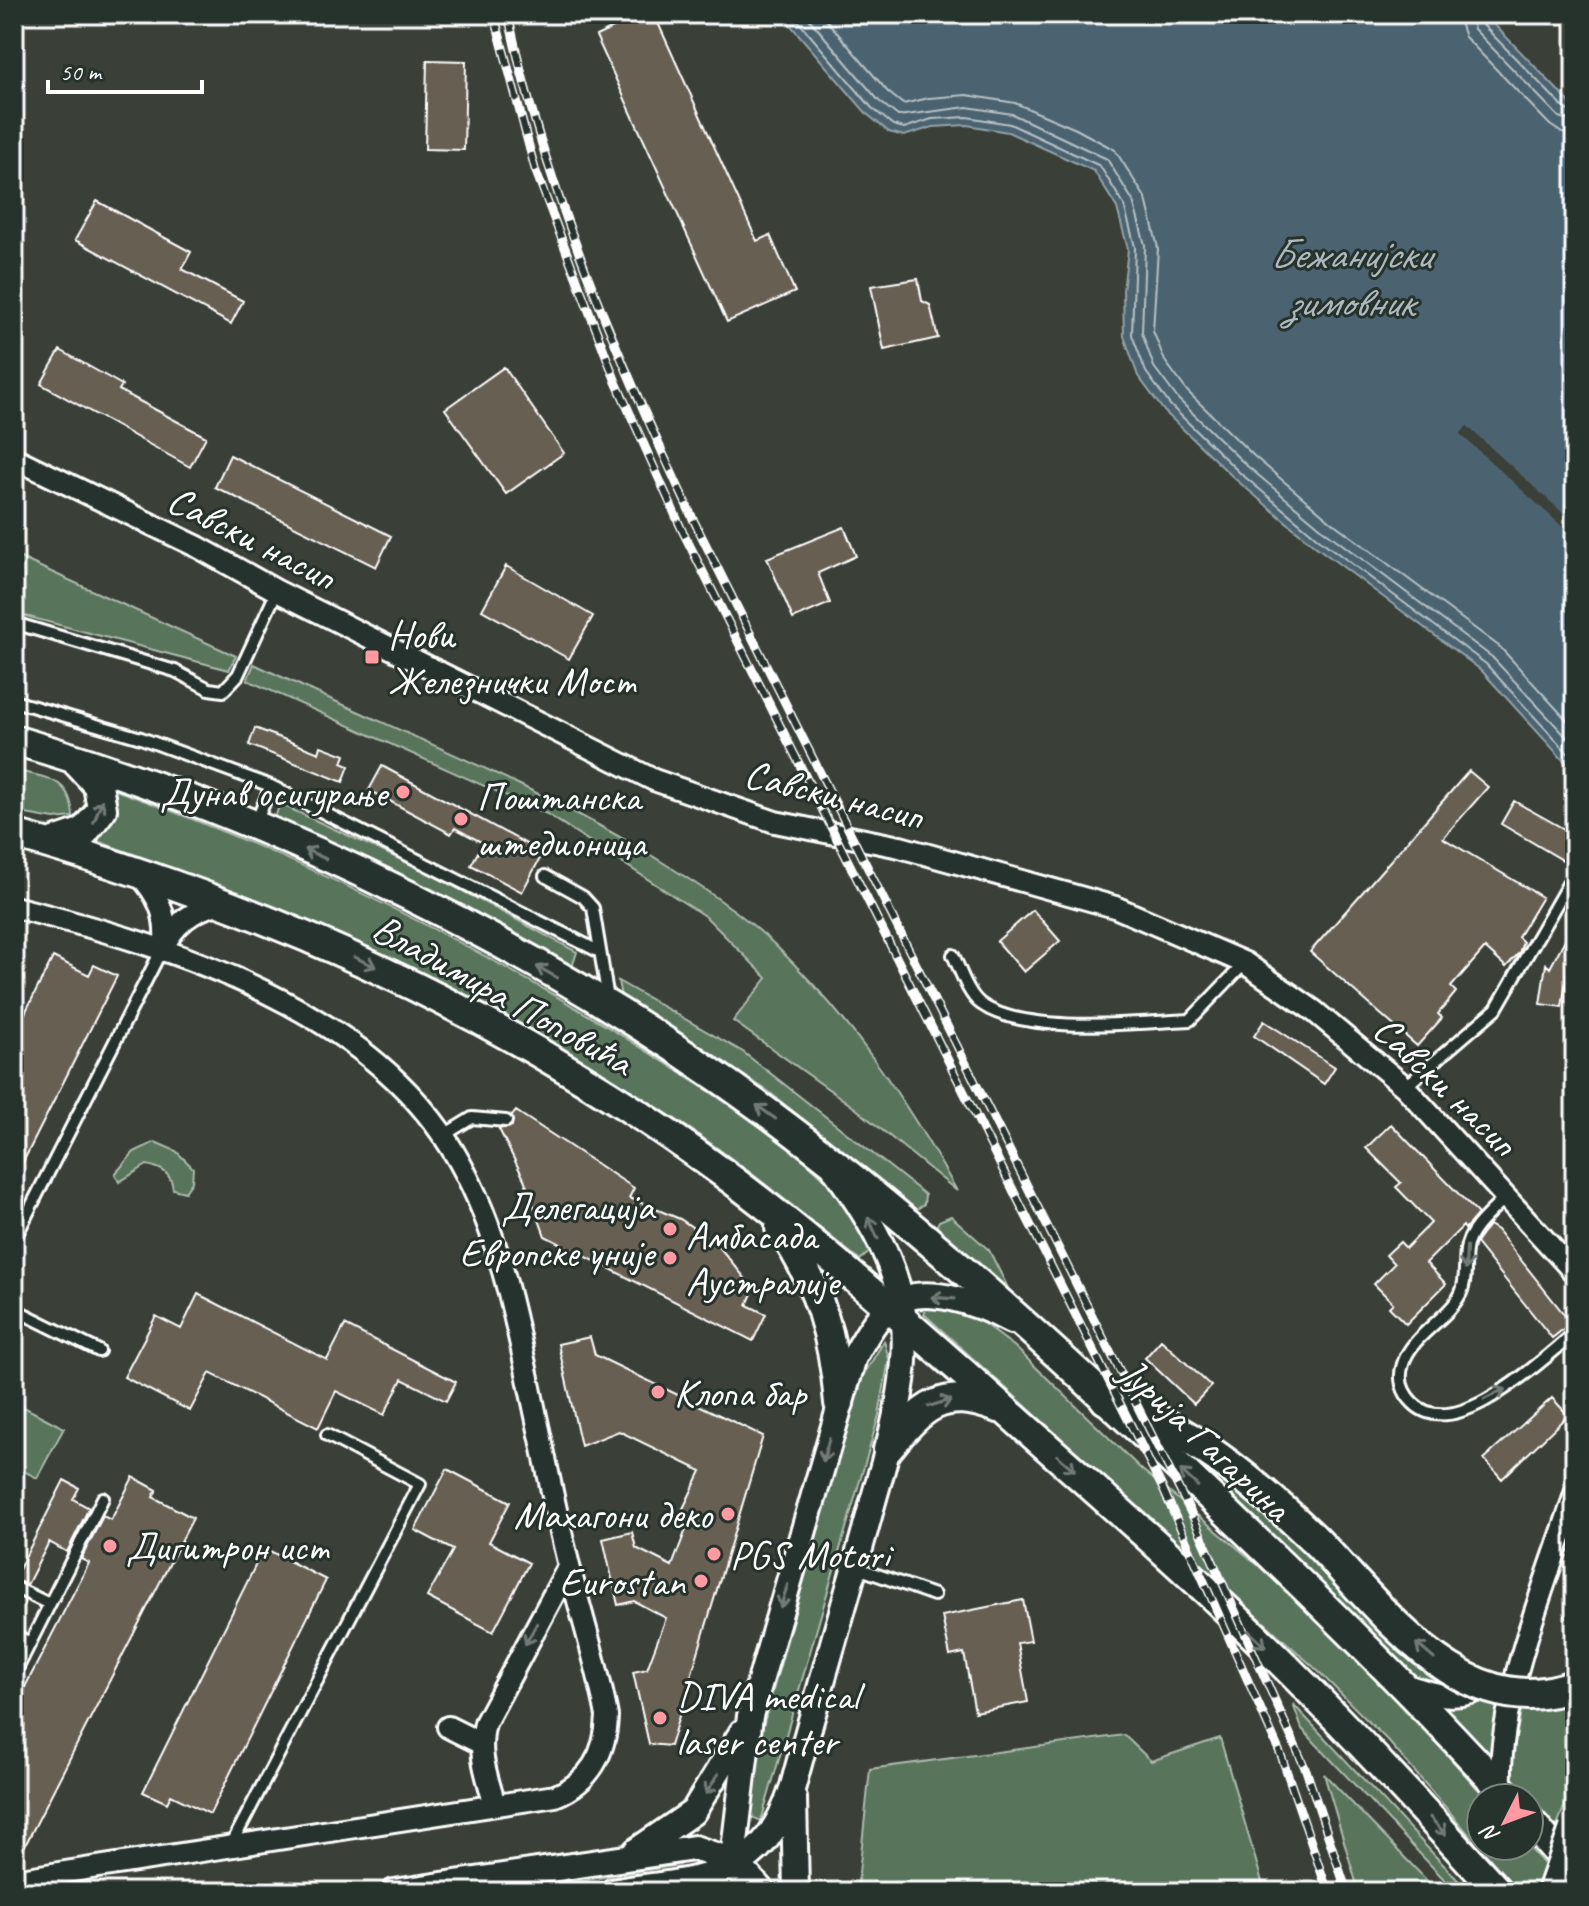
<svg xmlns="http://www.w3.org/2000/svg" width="1589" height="1906" viewBox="0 0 1589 1906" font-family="Caveat,sans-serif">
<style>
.green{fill:#58745b;stroke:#acbaad;stroke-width:2}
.water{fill:#4b6470;stroke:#93a2a9;stroke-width:2}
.pier{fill:#3a4038}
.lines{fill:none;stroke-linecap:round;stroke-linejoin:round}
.shore{stroke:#b7c1c6;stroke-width:2}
.building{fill:#685f52;stroke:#fff;stroke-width:2}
.service-casing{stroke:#fff;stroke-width:16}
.minor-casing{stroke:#fff;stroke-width:26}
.tertiary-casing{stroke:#fff;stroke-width:30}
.secondary-casing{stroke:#fff;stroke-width:34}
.primary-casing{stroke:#fff;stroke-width:36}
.service{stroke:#26332d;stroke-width:10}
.minor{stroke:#26332d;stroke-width:20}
.tertiary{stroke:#26332d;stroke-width:24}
.secondary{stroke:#26332d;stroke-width:28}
.primary{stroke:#26332d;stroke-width:30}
.rail-casing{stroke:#fff;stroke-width:9}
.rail{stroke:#26332d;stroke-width:6;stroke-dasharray:18;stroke-linecap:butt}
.primary-bridge-casing{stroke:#fff;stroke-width:36;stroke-linecap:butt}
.primary-bridge{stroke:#26332d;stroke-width:30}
.oneway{stroke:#727a76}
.poi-dot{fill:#ff9aa2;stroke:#26332d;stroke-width:3}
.labels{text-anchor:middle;stroke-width:6;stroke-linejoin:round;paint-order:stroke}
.street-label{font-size:40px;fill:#fff;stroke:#26332d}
.poi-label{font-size:40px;fill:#fff;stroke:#26332d;text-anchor:start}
.water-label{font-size:42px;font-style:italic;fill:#aeb9bf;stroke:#26332d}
</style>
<rect width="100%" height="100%" fill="#3a4038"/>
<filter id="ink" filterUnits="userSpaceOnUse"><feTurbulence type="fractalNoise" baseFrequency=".0125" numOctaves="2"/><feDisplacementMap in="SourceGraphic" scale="16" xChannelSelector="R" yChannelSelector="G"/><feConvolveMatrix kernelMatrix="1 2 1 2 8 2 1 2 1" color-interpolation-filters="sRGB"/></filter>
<g filter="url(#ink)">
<path class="green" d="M 14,555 L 236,656 L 229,670 L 14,613 Z
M 254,664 C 391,729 533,782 662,862 C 700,886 741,912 774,944 C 851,1018 905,1099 957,1191 L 855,1108 L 733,1021 L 767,978 L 706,917 L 547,814 L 247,680 Z
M 14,770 C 46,778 71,777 73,817 L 54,819 L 14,812 Z
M 113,789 C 306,859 491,951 664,1062 C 724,1101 790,1140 838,1193 C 852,1209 861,1232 872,1250 L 860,1260 C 803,1215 747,1167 687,1127 C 505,1004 306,915 100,842 L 97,839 L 111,818 Z
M 280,804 L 425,871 L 577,952 L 572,967 L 418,883 L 275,817 Z
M 618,981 L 743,1052 L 918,1189 L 925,1195 L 924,1204 L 916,1210 L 768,1091 L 621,997 Z
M 155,1142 L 176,1151 L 193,1168 L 192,1182 L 185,1192 L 173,1189 C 171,1173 162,1168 147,1165 L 119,1182 L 115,1174 L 134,1152 Z
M 951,1216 L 989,1250 L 1009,1290 L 936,1227 L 939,1221 Z
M 926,1309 L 953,1310 L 975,1317 L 1015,1347 L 1141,1469 L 1257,1564 L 1380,1680 L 1486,1798 L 1481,1798 L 1481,1846 L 1528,1846 L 1569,1892 L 1519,1892 L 1388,1741 L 1317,1670 L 924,1314 Z
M 884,1341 L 889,1359 L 879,1415 L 761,1821 L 745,1814 L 756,1751 L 860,1381 Z
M 14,1402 L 64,1428 L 37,1478 L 14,1466 Z
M 1177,1443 L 1269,1513 L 1453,1687 L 1405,1676 L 1173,1450 Z
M 1575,1688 L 1575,1778 L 1553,1836 L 1529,1806 L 1529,1798 L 1523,1798 L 1508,1780 L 1522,1706 Z
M 1425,1699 L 1450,1705 L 1491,1699 L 1501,1708 L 1489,1767 Z
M 1293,1704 L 1469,1892 L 1456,1892 L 1302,1729 Z
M 1124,1735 L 1151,1761 L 1220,1738 L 1265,1892 L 857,1892 L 870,1769 Z
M 1324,1774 L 1438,1892 L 1359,1892 Z
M 682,1859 L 679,1865 L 513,1892 L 445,1892 Z"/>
<path class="water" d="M 781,14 L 1484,14 L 1575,108 L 1575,773 L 1481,670 L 1315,546 L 1234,478 L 1164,411 L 1138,376 L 1124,336 L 1123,291 L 1128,249 L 1117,208 L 1094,171 L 1008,132 L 967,125 L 933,127 L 904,136 L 889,132 L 867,114 Z"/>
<path class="pier" d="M 1467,426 L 1575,524 L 1575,538 L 1460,434 Z"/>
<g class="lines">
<path class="shore" d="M 792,14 L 872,108 L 893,125 L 904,128 L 932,119 L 967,117 L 1010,124 L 1100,166 L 1124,205 L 1135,247 L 1132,335 L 1146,372 L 1170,405 L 1239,472 L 1320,540 L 1486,664 L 1575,761
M 805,14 L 879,101 L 898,116 L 967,107 L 1012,114 L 1107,159 L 1133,201 L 1145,245 L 1142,333 L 1154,367 L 1178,399 L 1246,465 L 1326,532 L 1492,657 L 1575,746
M 821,14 L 888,92 L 903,104 L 929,98 L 967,95 L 1015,103 L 1076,129 L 1115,150 L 1146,199 L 1158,248 L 1153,331 L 1165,361 L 1187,391 L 1254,456 L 1333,523 L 1500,647 L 1575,729
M 1457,14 L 1465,37 L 1550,125 L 1562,133 L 1575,135
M 1469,14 L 1474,29 L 1559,117 L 1575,123
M 1479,14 L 1481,23 L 1566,110 L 1575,113"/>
</g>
<path class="building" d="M 643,14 L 654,14 L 757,241 L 770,235 L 795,292 L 727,322 L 596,36 Z
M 427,60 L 466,61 L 464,150 L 425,149 Z
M 97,201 L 191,252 L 182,269 L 243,301 L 231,324 L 75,240 Z
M 918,279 L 922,301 L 930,305 L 938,338 L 884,350 L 871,286 Z
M 60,350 L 122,385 L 119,390 L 206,437 L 190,467 L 41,384 Z
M 504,367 L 564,453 L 506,494 L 445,409 Z
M 230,455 L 391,536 L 376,567 L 215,487 Z
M 844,527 L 856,556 L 818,573 L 830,603 L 793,619 L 767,558 Z
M 506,566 L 593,616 L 569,659 L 482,610 Z
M 255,728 L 319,753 L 321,746 L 345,755 L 342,763 L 349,766 L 343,782 L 249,745 Z
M 382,766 L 543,853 L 522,892 L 471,865 L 483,843 L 455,828 L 451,834 L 369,790 Z
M 1469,771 L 1488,787 L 1443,838 L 1542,897 L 1518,937 L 1523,942 L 1519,953 L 1506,967 L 1485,948 L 1451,987 L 1456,992 L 1438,1014 L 1442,1018 L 1417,1046 L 1310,952 Z
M 1514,801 L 1575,835 L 1575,845 L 1566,862 L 1501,824 Z
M 1033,910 L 1060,941 L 1024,972 L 997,941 Z
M 1571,928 L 1574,929 L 1562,1007 L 1540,1004 L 1546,964 L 1550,968 Z
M 53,957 L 89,975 L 94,965 L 117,976 L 14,1180 L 14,1035 Z
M 1264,1021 L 1335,1067 L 1324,1084 L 1254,1036 Z
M 516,1111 L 634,1188 L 629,1198 L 680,1219 L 716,1243 L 754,1289 L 747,1305 L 766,1314 L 753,1341 L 545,1236 L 524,1179 L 499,1129 L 512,1126 L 512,1116 Z
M 1391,1124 L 1478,1214 L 1465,1229 L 1463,1226 L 1426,1263 L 1446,1284 L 1406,1324 L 1389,1307 L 1393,1303 L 1374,1284 L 1394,1264 L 1386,1255 L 1400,1242 L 1406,1248 L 1431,1223 L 1396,1187 L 1401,1183 L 1366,1148 Z
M 1489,1225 L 1497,1230 L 1571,1323 L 1552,1338 L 1476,1243 Z
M 198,1294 L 327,1360 L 345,1325 L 456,1382 L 446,1401 L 402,1379 L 384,1415 L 336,1391 L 318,1428 L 210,1373 L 190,1411 L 124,1377 L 156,1316 L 181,1329 Z
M 590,1337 L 595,1355 L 763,1436 L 670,1746 L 649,1744 L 633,1672 L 647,1669 L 666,1618 L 634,1601 L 618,1605 L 603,1539 L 632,1532 L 636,1548 L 672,1566 L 690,1519 L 680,1515 L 701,1471 L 619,1431 L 581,1446 L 558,1344 Z
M 1161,1340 L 1211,1386 L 1194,1404 L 1145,1358 Z
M 1552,1398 L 1568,1415 L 1502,1479 L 1484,1459 Z
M 447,1469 L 510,1502 L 489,1542 L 529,1563 L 493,1632 L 427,1597 L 453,1550 L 415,1530 Z
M 133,1477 L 157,1490 L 153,1497 L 193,1518 L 14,1867 L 14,1708 L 89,1563 L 81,1559 L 103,1516 L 111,1520 Z
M 64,1480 L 79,1488 L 73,1499 L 89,1508 L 67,1552 L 49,1542 L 27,1585 L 14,1579 Z
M 264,1548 L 326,1580 L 210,1814 L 171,1795 L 167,1803 L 143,1792 Z
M 1023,1600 L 1031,1641 L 1017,1643 L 1028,1702 L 975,1712 L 964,1653 L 950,1656 L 942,1616 Z"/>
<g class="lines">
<defs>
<path id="service" d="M 14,623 L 175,671 L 209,689 L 223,691 L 238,675 L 277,591
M 14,701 L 141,738 L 271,786 L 255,825
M 271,786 L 598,951
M 545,876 L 583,897 L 593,908 L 608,999
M 953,955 C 960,969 968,995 981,1004 C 1024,1035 1137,1023 1190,1020 L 1245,963
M 1405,1087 L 1496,1009 L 1575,872
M 444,1135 L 472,1118 L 506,1121
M 1506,1197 C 1492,1211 1468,1230 1466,1250 C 1464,1264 1467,1280 1461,1293 C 1448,1320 1412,1334 1403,1364 C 1398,1378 1402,1392 1413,1403 C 1455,1445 1542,1359 1575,1333
M 14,1240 L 161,951
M 14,1309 L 99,1351
M 855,1567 L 934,1595
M 14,1587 L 49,1604
M 14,1635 L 30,1643
M 14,1675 L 103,1498
M 230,1847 L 420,1484 L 327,1435"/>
<path id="minor" d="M 14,458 L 198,547 L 277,591 L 654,780 L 775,822 L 900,847 L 1115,907 L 1245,963 L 1314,1011 L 1405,1087 L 1575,1273
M 138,873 C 158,895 167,913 165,943
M 14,907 C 174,947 374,1008 459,1161 C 506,1245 520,1346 541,1439 C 550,1483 559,1526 570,1570 C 582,1618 598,1667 607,1716 C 606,1753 590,1782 555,1796 L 14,1880
M 161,951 C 174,924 192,909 222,903
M 1403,1684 C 1440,1696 1457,1703 1494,1684
M 448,1727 L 480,1743
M 1501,1789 C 1497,1698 1547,1581 1575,1494
M 495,1805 C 487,1776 477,1753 485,1723 L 569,1566"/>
<path id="tertiary" d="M 794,1798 L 796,1892
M 636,1851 L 693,1812 L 742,1732
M 394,1892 L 694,1848 L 736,1862 L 763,1892
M 612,1892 C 700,1877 761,1885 793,1786 C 817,1696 844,1607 869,1516 C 887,1449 915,1372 901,1301 C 891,1253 864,1210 836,1171
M 729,1892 L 750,1716 L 854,1357 C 864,1340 875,1318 891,1306 C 922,1281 981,1305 1011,1321"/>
<path id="secondary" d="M 14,740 C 276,816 551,953 771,1115 C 915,1222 1049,1345 1180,1468 C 1293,1575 1405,1683 1509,1798
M 14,834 C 267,906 510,1016 723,1173 C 827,1250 924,1338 1021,1424 C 1107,1500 1193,1575 1275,1656 C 1352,1732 1425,1812 1498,1892
M 49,844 L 84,832 L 102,809 L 98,785 L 75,760
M 780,1228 C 818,1282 834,1338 839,1403
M 888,1449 C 922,1407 942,1386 998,1408
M 1529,1820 L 1575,1872"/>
<path id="primary" d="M 1106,1399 C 1186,1425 1253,1481 1313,1538"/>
</defs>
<use href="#service" class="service-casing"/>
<use href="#minor" class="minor-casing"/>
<use href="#tertiary" class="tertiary-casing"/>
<use href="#secondary" class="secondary-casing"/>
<use href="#primary" class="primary-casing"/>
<use href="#service" class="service"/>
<use href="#minor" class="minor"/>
<use href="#tertiary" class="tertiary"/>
<use href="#secondary" class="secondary"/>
<use href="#primary" class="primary"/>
<defs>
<path id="rail" d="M 494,14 L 535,169 L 616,382 L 682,530 L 1163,1489 L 1281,1755 L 1328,1892
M 508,14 C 544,188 619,360 694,521 L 1194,1519 L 1306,1770 L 1347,1892"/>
</defs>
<use href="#rail" class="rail-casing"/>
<use href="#rail" class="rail"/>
<defs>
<path id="primary-bridge" d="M 1313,1538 C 1381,1606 1463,1728 1575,1685
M 1553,1892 L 1575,1829"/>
</defs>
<use href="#primary-bridge" class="primary-bridge-casing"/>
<use href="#primary-bridge" class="primary-bridge"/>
</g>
<defs><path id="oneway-shaft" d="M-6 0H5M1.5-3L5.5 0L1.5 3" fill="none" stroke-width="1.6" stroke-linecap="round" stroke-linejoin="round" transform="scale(2)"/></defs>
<g class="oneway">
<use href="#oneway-shaft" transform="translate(98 811) rotate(-69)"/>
<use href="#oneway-shaft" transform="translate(315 854) rotate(-155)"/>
<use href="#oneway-shaft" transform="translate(365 962) rotate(25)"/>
<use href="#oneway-shaft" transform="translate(547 972) rotate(-151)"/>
<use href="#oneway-shaft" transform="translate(766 1112) rotate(-144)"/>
<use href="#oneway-shaft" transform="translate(873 1228) rotate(-115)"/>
<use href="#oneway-shaft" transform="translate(1466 1258) rotate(93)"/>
<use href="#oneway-shaft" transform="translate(943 1298) rotate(-176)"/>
<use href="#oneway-shaft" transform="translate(1495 1394) rotate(-27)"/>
<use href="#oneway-shaft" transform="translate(940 1403) rotate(-17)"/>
<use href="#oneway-shaft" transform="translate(826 1450) rotate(105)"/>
<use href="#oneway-shaft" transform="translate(1066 1463) rotate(41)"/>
<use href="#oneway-shaft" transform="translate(1189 1478) rotate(-137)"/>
<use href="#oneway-shaft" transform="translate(784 1596) rotate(108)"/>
<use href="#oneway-shaft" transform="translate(531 1634) rotate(119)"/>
<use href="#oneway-shaft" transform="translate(1257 1639) rotate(44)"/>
<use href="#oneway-shaft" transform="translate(1425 1651) rotate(-139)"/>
<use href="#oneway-shaft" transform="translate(712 1784) rotate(122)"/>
<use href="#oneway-shaft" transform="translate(1438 1826) rotate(48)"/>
</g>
</g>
<g class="poi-dot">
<rect x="364" y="649" width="16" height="16" rx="4"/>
<circle cx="403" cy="792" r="8"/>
<circle cx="461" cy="819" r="8"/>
<circle cx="670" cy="1229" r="8"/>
<circle cx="670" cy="1258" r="8"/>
<circle cx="658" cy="1392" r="8"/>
<circle cx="728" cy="1514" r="8"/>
<circle cx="110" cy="1546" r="8"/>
<circle cx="714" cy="1554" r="8"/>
<circle cx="701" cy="1581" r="8"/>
<circle cx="660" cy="1718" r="8"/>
</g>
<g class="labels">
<g class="street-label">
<text transform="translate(252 537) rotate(27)" y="14">Савски насип</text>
<text transform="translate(834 794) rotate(14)" y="14">Савски насип</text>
<text transform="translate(503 994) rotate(29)" y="14">Владимира Поповића</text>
<text transform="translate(1446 1085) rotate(44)" y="14">Савски насип</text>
<text transform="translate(1206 1439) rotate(43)" y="14">Јурија Гагарина</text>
</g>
<g class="poi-label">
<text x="388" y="648">Нови<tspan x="388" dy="46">Железнички Мост</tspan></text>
<text x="387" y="806" text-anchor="end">Дунав осигурање</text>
<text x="477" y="810">Поштанска<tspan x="477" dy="46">штедионица</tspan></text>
<text x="654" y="1220" text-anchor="end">Делегација<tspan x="654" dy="46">Европске уније</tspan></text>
<text x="686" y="1249">Амбасада<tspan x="686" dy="46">Аустралије</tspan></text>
<text x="674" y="1406">Клопа бар</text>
<text x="712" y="1528" text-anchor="end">Махагони деко</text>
<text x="126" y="1560">Дигитрон ист</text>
<text x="730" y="1568">PGS Motori</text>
<text x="685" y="1595" text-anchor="end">Eurostan</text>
<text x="676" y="1709">DIVA medical<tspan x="676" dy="46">laser center</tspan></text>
</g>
<g class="water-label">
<text x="1350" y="268">Бежанијски<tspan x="1350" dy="48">зимовник</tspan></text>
</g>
</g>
<rect width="1589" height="1906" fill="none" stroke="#26332d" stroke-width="48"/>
<rect x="24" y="24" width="1541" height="1858" fill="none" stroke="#fff" stroke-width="3" filter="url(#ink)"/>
<g transform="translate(1505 1822) rotate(228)"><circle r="38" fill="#26332d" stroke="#7d8581" stroke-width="2"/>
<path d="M0-6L14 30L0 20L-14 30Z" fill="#ff9aa2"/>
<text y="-12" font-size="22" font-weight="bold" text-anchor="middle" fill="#ffffff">N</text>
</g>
<path d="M48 80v12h154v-12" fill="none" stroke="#ffffff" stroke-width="4"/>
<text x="60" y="80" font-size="24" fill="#ffffff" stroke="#26332d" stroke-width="6" paint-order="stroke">50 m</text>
</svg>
